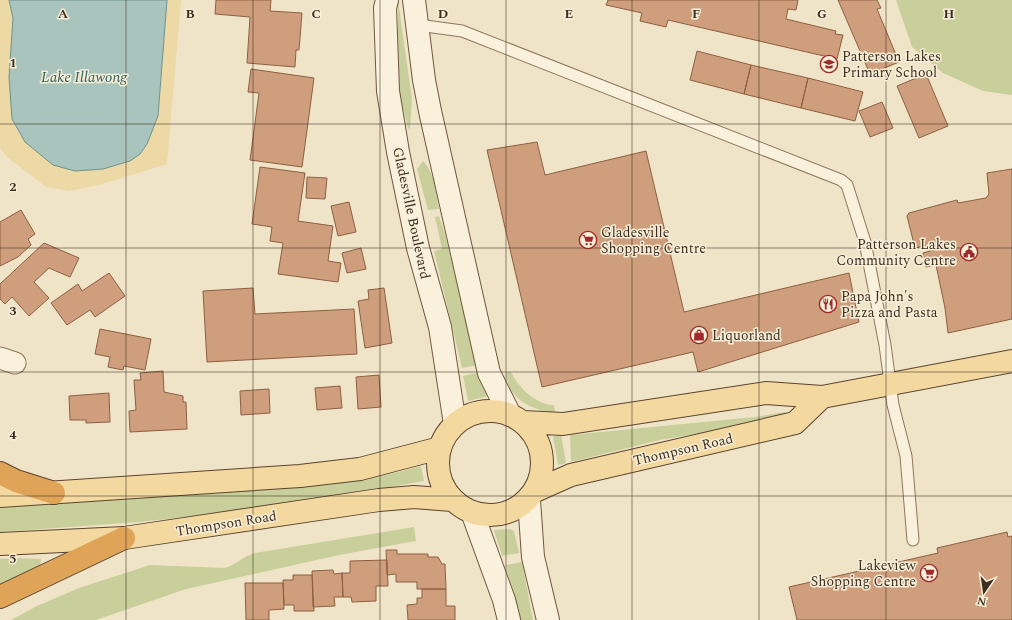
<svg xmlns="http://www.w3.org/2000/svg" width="1012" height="620" viewBox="0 0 1012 620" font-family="Spectral,serif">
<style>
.green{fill:#c9cf9b}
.sand{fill:#ecd9a5}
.water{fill:#a9c4bc;stroke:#6f938a}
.building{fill:#cf9f7d;stroke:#8d5f41}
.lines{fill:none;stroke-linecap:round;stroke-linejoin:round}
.lane-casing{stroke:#8d765c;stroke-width:13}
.street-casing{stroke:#8d765c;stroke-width:23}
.secondary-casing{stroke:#6f573f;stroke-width:24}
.primary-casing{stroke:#5b4430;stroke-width:24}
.highway-casing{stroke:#5b4430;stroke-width:24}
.lane{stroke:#faf1dc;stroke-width:11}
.street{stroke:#faf1dc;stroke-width:21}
.secondary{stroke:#faf1dc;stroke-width:22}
.primary{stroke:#f3d9a0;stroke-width:22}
.highway{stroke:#e0a458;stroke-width:22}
.grid{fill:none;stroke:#3d2e20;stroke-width:1;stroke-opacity:0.55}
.labels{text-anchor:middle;stroke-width:3;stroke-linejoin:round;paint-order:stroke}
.poi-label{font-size:14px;fill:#3d2e20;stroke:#f7eed8;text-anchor:start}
.street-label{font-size:14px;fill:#3d2e20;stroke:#f7eed8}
.water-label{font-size:15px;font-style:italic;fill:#2f5d5a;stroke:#f7eed8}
.grid-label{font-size:13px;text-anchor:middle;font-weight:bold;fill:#3d2e20;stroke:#f7eed8;stroke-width:3;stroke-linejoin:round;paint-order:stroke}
</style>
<rect width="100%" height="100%" fill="#f0e4c8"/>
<path class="green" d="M 398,0 L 412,99 L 410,129 L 408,128 L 398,90 Z
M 896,0 L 1012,0 L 1012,95 L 983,91 L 943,73 L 912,47 Z
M 423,161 C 435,173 436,193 439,209 L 428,210 L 417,169 Z
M 439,216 L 444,231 L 478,365 L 462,368 L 434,251 L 442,249 L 435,217 Z
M 480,372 L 489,396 L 468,401 L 463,376 Z
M 511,372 C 518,387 536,405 554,405 L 555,412 C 532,411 508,399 506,373 Z
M 785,412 L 787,419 L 660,440 L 571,462 L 570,435 L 755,417 Z
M 561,434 L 566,463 L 558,465 L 553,437 Z
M 421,466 L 424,481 L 289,505 L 140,522 L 0,532 L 0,508 C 52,503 105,496 157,494 C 246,490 335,491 421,466 Z
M 414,527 L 416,541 L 339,555 L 186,589 L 96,620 L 11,620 L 37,606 L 79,588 L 150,565 L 225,568 C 236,565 243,556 255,553 Z
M 510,529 L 514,531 L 519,553 L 502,556 L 494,530 Z
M 18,558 L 41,559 L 40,566 L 0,588 L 0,559 Z
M 522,562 L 533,620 L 518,620 L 506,565 Z"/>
<path class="sand" d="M 0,0 L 9,0 L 13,18 L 9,77 L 12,119 L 17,131 L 39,154 L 53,165 L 75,171 L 103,169 L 130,161 L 140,154 L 147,144 L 158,115 L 167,0 L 181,0 L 167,164 L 99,185 L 69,191 L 46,187 L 7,157 L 0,148 Z"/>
<path class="water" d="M 9,0 L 167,0 L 158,116 L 147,144 L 140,154 L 130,161 L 103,169 L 75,171 L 53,165 L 25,142 L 12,119 L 9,77 L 13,18 Z"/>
<path class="building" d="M 216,0 L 271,0 L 270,11 L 302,13 L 299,50 L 296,50 L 295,67 L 247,63 L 250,17 L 215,14 Z
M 608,0 L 798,0 L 796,10 L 788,9 L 786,19 L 836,31 L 835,34 L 843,35 L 837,59 L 668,20 L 666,27 L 640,21 L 642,13 L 606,5 Z
M 838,0 L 877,0 L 881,8 L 877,9 L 899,62 L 870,74 Z
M 697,51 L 751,65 L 744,94 L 690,80 Z
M 751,65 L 808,78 L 801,108 L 744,94 Z
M 251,69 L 314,78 L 302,167 L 250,160 L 259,93 L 248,92 Z
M 926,74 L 948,126 L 919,138 L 897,86 Z
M 808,78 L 863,92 L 855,121 L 801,108 Z
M 882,102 L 893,128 L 870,137 L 859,111 Z
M 537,142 L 545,175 L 646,151 L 684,312 L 849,273 L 859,322 L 698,372 L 693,352 L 542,387 L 487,150 Z
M 260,167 L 305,173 L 298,221 L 333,226 L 328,261 L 341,263 L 338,282 L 278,274 L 283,243 L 270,241 L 272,227 L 252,224 Z
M 1012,169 L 1012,319 L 948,333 L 945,308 L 936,265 L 926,267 L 923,253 L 930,251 L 928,245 L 915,248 L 907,216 L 909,213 L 957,200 L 958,203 L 986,198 L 989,194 L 987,173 Z
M 307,177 L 327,178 L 325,199 L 306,198 Z
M 349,202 L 356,232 L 338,236 L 331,206 Z
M 21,210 L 35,234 L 28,239 L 31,245 L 18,257 L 0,266 L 0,222 Z
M 44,243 L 79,258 L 70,277 L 49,268 L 34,282 L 49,298 L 29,316 L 12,297 L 5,304 L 0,299 L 0,284 Z
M 361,248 L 366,269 L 347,273 L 342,253 Z
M 109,273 L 125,296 L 95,317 L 90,310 L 67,325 L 51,303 L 78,284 L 82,291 Z
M 253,288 L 255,314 L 354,309 L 357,354 L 207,362 L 203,291 Z
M 384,288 L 392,343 L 365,348 L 358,301 L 369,299 L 368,290 Z
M 100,329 L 151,339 L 145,370 L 124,366 L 123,370 L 108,367 L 110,357 L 95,354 Z
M 163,371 L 164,392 L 183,396 L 183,402 L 186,402 L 187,429 L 130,432 L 129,411 L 136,410 L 134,380 L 141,380 L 140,373 Z
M 379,375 L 381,407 L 358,409 L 356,377 Z
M 340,386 L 342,408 L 317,410 L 315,388 Z
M 269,389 L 270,413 L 241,415 L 240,391 Z
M 109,393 L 110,422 L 86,423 L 86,420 L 70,420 L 69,396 Z
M 1007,532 L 1008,537 L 1012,536 L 1012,620 L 797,620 L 789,587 L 938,553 L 937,548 Z
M 386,550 L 397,550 L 397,554 L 428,554 L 428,557 L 438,557 L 442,564 L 445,564 L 446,589 L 417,589 L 417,582 L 396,582 L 396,574 L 387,575 Z
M 387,560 L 388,586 L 376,586 L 376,601 L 352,602 L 351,597 L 343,597 L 342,573 L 350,573 L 350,561 Z
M 333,570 L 334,574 L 342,573 L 343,597 L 334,597 L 335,606 L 313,607 L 312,571 Z
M 293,575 L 312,575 L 314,611 L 294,611 L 294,605 L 284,605 L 283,580 L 293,580 Z
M 245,583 L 283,583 L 284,609 L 269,610 L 269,620 L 246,620 Z
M 422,589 L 446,589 L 446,606 L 455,606 L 455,620 L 408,620 L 407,605 L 417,604 L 417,598 L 422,598 Z"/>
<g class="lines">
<defs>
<path id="lane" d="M 418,25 L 462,31 L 841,180 L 847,185 L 865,242 L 885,345 L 893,405 L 906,456 L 913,540"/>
<path id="street" d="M 0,358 L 15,363"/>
<path id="secondary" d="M 387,0 L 385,8 L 388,91 L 398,152 L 418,248 L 440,327 L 455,424
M 414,0 L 424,80 L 430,111 L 489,373 L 510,415
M 529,500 L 533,557 L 548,620
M 472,512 L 504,600 L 509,620"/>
<path id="primary" d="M438 463a52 52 0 1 1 104 0a52 52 0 1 1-104 0Z
M 523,422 L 563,424 L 766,393 L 822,397 L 1012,361
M 535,491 L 571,475 L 795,423 L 822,397
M 0,496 L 300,476 L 360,469 L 440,448
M 0,544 L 124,538 L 379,500 L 414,497 L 452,500"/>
<path id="highway" d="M 0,473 L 16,481 L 54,493
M 0,597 L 124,538"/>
</defs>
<use href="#lane" class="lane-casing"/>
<use href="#street" class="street-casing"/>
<use href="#secondary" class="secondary-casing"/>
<use href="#primary" class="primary-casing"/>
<use href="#highway" class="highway-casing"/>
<use href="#lane" class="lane"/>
<use href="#street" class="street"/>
<use href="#secondary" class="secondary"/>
<use href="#primary" class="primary"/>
<use href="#highway" class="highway"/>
</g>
<path class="grid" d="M 126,0 L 126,620M 253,0 L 253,620M 380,0 L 380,620M 506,0 L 506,620M 632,0 L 632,620M 759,0 L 759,620M 886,0 L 886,620M 0,124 L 1012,124M 0,248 L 1012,248M 0,372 L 1012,372M 0,496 L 1012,496"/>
<defs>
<symbol id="school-ring" viewBox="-11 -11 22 22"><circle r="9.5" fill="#f7eed8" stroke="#9e2a2b" stroke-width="1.5"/><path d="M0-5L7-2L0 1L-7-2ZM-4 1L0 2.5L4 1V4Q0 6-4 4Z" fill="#9e2a2b"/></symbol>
<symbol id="supermarket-ring" viewBox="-11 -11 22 22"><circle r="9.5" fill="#f7eed8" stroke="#9e2a2b" stroke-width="1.5"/><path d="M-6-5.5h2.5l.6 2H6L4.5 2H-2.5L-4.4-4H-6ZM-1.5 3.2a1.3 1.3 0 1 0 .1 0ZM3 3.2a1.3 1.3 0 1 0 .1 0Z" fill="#9e2a2b"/></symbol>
<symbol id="civic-ring" viewBox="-11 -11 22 22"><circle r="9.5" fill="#f7eed8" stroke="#9e2a2b" stroke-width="1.5"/><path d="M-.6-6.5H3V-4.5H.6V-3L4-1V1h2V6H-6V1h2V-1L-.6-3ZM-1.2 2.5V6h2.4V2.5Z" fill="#9e2a2b"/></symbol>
<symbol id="restaurant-ring" viewBox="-11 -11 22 22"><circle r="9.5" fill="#f7eed8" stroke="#9e2a2b" stroke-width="1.5"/><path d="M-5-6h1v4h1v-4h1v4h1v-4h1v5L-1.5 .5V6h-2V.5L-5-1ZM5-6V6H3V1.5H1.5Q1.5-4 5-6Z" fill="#9e2a2b"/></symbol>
<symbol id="shop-ring" viewBox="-11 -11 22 22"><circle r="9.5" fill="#f7eed8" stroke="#9e2a2b" stroke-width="1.5"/><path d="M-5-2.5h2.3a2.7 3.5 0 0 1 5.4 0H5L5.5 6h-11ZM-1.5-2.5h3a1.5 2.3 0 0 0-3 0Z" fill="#9e2a2b"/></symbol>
</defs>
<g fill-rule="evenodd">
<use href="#school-ring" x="819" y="54" width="20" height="20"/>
<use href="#supermarket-ring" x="578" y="230" width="20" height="20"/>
<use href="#civic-ring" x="959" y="242" width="20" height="20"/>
<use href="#restaurant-ring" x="818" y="294" width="20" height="20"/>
<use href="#shop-ring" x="689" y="325" width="20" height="20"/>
<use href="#supermarket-ring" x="919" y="563" width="20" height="20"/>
</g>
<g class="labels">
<g class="poi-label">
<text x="842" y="61">Patterson Lakes<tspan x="842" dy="16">Primary School</tspan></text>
<text x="601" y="237">Gladesville<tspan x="601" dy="16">Shopping Centre</tspan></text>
<text x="956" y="249" text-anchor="end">Patterson Lakes<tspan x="956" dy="16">Community Centre</tspan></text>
<text x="841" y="301">Papa John's<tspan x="841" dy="16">Pizza and Pasta</tspan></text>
<text x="712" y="340">Liquorland</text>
<text x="916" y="570" text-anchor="end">Lakeview<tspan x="916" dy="16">Shopping Centre</tspan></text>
</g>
<g class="street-label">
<text transform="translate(412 213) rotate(78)" y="5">Gladesville Boulevard</text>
<text transform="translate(683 449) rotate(-13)" y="5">Thompson Road</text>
<text transform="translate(226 523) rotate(-9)" y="5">Thompson Road</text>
</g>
<g class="water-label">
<text x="84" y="82">Lake Illawong</text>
</g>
</g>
<g class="grid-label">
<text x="63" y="18">A</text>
<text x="190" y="18">B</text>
<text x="316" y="18">C</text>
<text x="443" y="18">D</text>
<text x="569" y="18">E</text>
<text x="696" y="18">F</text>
<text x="822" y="18">G</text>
<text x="949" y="18">H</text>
<text x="13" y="67">1</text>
<text x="13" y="191">2</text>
<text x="13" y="315">3</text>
<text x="13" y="439">4</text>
<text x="13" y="563">5</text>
</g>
<g transform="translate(984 592) rotate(193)" stroke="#f7eed8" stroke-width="3" paint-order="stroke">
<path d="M0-3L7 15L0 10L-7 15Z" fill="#3d2e20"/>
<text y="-6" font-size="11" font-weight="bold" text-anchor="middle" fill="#3d2e20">N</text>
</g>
</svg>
